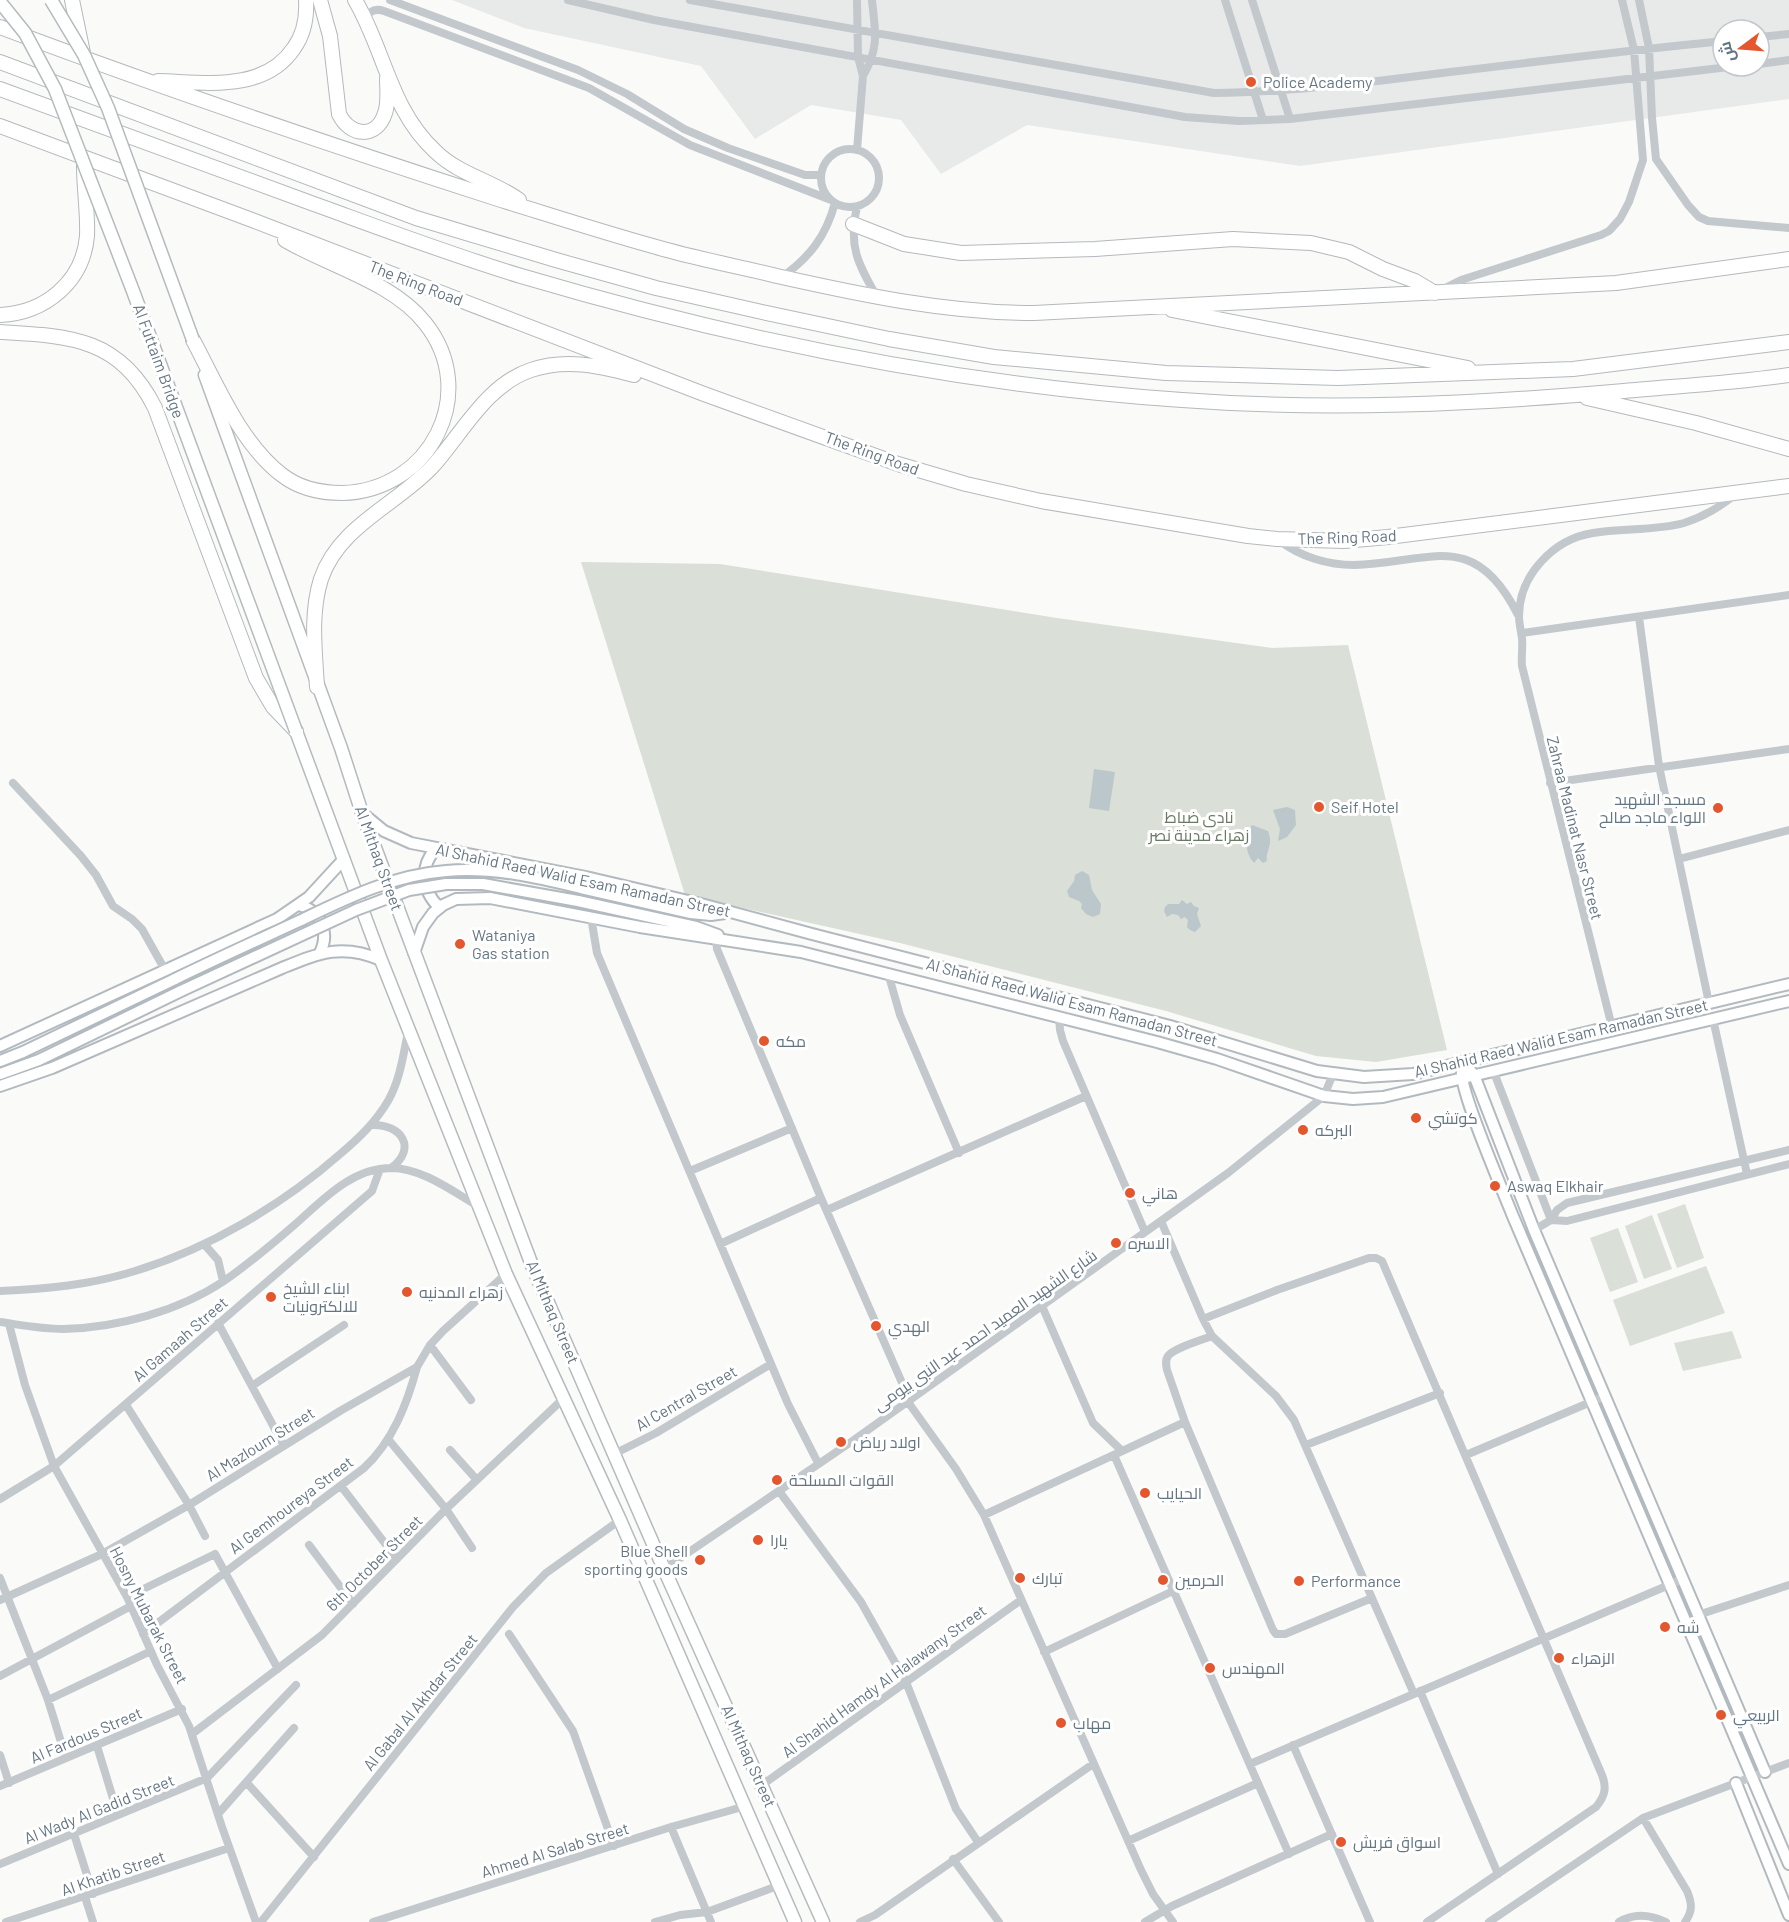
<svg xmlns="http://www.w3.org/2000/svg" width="1789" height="1922" viewBox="0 0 1789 1922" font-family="Barlow,Cairo,sans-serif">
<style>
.built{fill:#e8e9e9;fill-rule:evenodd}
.green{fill:#dadfd7}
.water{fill:#bbc7cb}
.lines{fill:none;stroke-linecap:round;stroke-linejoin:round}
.secondary-casing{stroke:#b3babf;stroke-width:14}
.primary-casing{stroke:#b5babe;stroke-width:15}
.highway-casing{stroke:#b4b9bd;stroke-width:16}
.street{stroke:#c3c8cc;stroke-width:8}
.secondary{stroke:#fff;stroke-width:10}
.primary{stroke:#fff;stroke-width:12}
.highway{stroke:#fff;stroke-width:14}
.secondary-bridge-casing{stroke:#b3babf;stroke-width:14;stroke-linecap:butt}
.primary-bridge-casing{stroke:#b5babe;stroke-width:15;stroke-linecap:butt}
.secondary-bridge{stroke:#fff;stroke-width:10}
.primary-bridge{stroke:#fff;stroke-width:12}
.poi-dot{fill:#e4572e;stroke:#fff;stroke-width:2}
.labels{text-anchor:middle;stroke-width:6;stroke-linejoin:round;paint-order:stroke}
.poi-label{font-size:16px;fill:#657683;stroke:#fff;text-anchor:start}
.street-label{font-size:16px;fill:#657683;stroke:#fff}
.park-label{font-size:16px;fill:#687a64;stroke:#fff}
</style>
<rect width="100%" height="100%" fill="#fafaf8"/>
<path class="built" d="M 452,0 L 1789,0 L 1789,99 L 1300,166 L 1027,125 L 941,174 L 901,120 L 811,105 L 755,139 L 701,66 L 524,28 ZM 1723,30 L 1759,30 L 1759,66 L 1723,66 Z"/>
<path class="green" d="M 581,562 L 720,564 L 1057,618 L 1272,648 L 1348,645 L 1447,1050 L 1376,1062 L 1316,1056 L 1166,1011 L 900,943 L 685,895 Z
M 1685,1204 L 1704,1258 L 1677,1268 L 1657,1214 Z
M 1652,1215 L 1672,1269 L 1644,1279 L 1625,1226 Z
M 1618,1228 L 1638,1282 L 1610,1292 L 1590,1238 Z
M 1706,1266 L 1725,1313 L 1630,1346 L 1613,1300 Z
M 1732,1331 L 1742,1358 L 1683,1371 L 1674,1343 Z"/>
<path class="water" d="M 1094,769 L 1115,772 L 1109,811 L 1089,808 Z
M 1287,807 L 1295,810 L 1296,825 L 1287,837 L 1278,841 L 1280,829 L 1273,810 Z
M 1252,825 L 1268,831 C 1274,846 1265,850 1267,861 L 1263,863 L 1258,858 L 1254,863 C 1244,852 1245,837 1252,825 Z
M 1082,871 L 1089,875 L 1092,890 L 1101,904 L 1100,914 L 1093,917 L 1086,914 L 1081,908 L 1082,904 L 1079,901 L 1069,897 L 1067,891 L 1074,881 L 1075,875 Z
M 1182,900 L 1187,904 L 1191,902 L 1194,906 L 1199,908 L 1197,914 L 1201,926 L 1195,932 L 1190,930 L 1187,927 L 1188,920 L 1185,917 L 1181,919 L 1178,915 L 1172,914 L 1167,917 L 1164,911 L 1165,907 L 1168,904 L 1179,904 Z"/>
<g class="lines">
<defs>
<path id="secondary" d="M 362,813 L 384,831 L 411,843 L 586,877 L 701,904 L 812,934 L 1170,1026 L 1317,1071 L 1364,1077 L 1413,1074 L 1789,984
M 436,848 C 420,866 421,890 439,907
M 581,888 L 691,913 L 711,915 L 725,913
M 578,901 L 696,927 L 718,935
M 299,905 C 321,911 330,932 320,953
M 414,953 L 423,927 L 433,913 L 443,905 L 456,899 L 490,898 L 640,927 L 801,952 L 1157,1042 L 1217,1059 L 1324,1096 L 1353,1099 L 1383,1097 L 1789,1001
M 0,1046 L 277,919 L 309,897 L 344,859
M 0,1061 L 23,1052 L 175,979
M 1470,1070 L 1474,1075 L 1534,1230 L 1765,1772
M 1462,1072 C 1459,1089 1503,1191 1512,1214 L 1789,1864
M 0,1074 L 39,1060 L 181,991
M 0,1086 L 52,1068 L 282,968 C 319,953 342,943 381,960
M 1736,1783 L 1789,1915"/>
<path id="primary" d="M 205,375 L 341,748 L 362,813 L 533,1268 L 664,1569 L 823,1922
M 296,731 L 381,960 L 506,1274 L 620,1520 L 795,1922"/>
<path id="highway" d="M 72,0 L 83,53
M 320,0 L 330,36 L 339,114 C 350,137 377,139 385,113 C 389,102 387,89 387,78
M 355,0 C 385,51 390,110 436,152 C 460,175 493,181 519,200
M 0,27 C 165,89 333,146 501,200 C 556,217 611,235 667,250 C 703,260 741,267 777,276 C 862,295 947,313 1034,313 L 1616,283 L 1789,259
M 0,62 L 416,218 L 556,260 L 656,288 L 762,312 L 889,339 L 994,357 L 1166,373 L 1338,378 L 1573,369 L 1789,342
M 158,81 C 204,82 264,93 294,48 C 304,34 307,17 306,0
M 0,89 C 101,126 202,163 303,200 C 375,226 448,254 521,276 C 734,339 960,385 1182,400 C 1329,411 1477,404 1624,391 C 1679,386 1734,383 1789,375
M 0,126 L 252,220 L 704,394 L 898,464 L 966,484 L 1041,501 L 1248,536 L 1277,539 L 1344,541 L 1388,537 L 1789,486
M 853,224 L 904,244 L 961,253 L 1095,249 L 1233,239 L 1311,243 L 1349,252 L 1383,269 L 1415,281 L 1435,293
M 1172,310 L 1468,368
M 0,315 C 45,313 83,282 87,236 C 88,213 84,189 84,166
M 0,332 C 71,336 120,338 155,408 L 256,678 L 273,707 L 296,731
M 193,340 C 217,385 241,444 282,475 C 300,489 320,493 342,493 C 430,491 481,393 425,323 C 393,282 329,266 285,240
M 1587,398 L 1696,423 L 1789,449
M 317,687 C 315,651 310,614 321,579 C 339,526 396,505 432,467 C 462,434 486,385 531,370 C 566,358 599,366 634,375"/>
</defs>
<use href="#secondary" class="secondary-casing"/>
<use href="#primary" class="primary-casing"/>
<use href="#highway" class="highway-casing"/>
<path class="street" d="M 390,0 L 578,70 L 627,94 L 684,129 L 728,148 L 805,175 L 821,175
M 568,0 L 654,20 L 1185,117 L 1239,121 L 1290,119 L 1737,66
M 690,0 L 1214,93 C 1293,92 1372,82 1450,72 C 1541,61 1632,50 1723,41
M 1225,0 L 1263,120
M 1252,0 L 1290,119
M 1639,0 L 1649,48 L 1652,118 L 1656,159 L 1688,205 L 1699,217 L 1708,221 L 1789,228
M 365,20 C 369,11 375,8 384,11 L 589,88 L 690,145 L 831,200
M 1759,37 L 1789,34
M 1759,37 L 1762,63
M 1759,64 L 1789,60
M 863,76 C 880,47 875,31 872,0
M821 178a29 29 0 1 1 58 0a29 29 0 1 1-58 0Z
M 857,150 L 863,76 L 858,57 L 857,0
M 857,207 C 848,246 858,264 877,297
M 782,277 C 810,257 826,236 835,203
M 1443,289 L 1461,280 L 1601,235 L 1609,231 L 1620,219 L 1629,202 L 1643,160 L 1634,50 L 1622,0
M 1280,541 C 1301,557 1328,565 1354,565 C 1429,563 1474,527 1518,615
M 1639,617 L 1659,766 L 1709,1003
M 1522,633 L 1789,595
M 13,783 L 81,856 L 96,875 L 113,906 L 132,919 L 142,929 L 165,970
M 1550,783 L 1789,749
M 1679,859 L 1789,830
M 591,917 L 597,953 L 616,998 L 788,1404 L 818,1463
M 716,939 L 717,949 L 821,1198 L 910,1401
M 888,973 L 900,1015 L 959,1153
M 1059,1017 L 1060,1030 L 1063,1041 L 1145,1232
M 1713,1019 L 1747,1174
M 1612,1027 L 1522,666 C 1521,656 1523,648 1522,638 C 1521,631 1519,623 1519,616 C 1519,575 1554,539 1593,533 C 1622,528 1655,531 1684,523 C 1703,517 1720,507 1736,494
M 1493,1070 L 1551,1220
M 372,1125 C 401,1124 418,1148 391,1168
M 690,1171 L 792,1128
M 827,1210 L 1086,1096
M 1551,1220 L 1567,1221 L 1789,1164
M 1161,1221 L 1203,1319 L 1212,1336 L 1276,1396 L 1294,1420 L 1414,1694
M 1534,1230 L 1551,1220 L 1557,1210 L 1567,1203 L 1789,1150
M 204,1244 L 218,1260 L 223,1281
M 720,1244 L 821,1198
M 0,1291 C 45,1289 91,1285 135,1271 C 208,1249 282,1205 339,1155 C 358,1139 375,1123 388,1101 C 400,1080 403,1056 408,1032
M 1042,1306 L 1093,1423 L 1122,1451
M 1203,1319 L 1277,1290 L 1369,1258 L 1376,1258 L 1382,1261 L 1602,1775 C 1607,1788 1605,1796 1596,1807 L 1427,1922
M 0,1322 C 21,1325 42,1329 63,1329 C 117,1328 179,1311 224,1281 C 247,1265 270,1246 292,1227 C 320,1203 350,1168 391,1168 C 422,1168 452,1191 478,1206
M 218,1323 L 284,1446
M 9,1324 L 25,1385 L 54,1466 L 127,1597 L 157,1665 L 189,1726 L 222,1827 L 256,1922
M 1212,1336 C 1202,1340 1174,1348 1168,1356 C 1165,1360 1166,1365 1167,1370 L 1185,1422 L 1273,1630 L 1276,1634 L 1285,1634 L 1372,1598
M 430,1345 L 471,1400
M 252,1386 L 344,1325
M 908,1402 L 956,1469 L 984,1515 L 1141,1870 L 1153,1894 L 1173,1922
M 126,1405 L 189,1505 L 205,1536
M 388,1439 L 446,1509 L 472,1548
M 1306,1445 L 1440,1393
M 450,1450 L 477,1480
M 614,1454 L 656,1433 L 771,1364
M 1114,1455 L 1289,1854
M 1466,1455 L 1605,1396
M 341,1486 L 397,1559
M 779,1491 L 861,1602 L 906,1682 L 956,1809 L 978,1842
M 0,1499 L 54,1466 L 372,1191 L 380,1169
M 984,1515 L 1185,1422
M 309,1545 L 353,1604
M 664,1569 L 851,1442 L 1228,1173 L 1324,1096 L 1333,1074
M 0,1578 L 48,1700 L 66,1758
M 127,1597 L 215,1554 L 278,1669
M 0,1600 L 102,1554 L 189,1505 L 340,1411 L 417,1367 L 430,1345 L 443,1331 L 506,1274
M 1698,1615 L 1789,1585
M 143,1634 L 364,1468 C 393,1441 407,1404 417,1367
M 509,1634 L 573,1731 L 614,1846
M 1044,1652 L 1173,1591
M 0,1676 L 131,1606
M 1420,1691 L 1498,1874
M 48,1700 L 151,1651
M 192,1734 L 322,1635 L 446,1509 L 564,1398
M 1293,1745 L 1370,1922
M 97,1746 L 118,1815
M 0,1755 L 9,1783
M 1250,1764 L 1683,1579
M 247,1783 L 314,1857
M 762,1785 L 1021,1600
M 0,1786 L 182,1709
M 218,1814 L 294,1728
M 1643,1818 L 1687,1891 C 1692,1903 1693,1911 1685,1922
M 671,1827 L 711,1922
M 74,1834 L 93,1894
M 1128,1841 L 1258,1783
M 953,1859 L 999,1922
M 0,1864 L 207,1778 L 296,1685
M 85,1897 L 93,1922
M 6,1922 L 229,1848
M 261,1922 L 513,1607 L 546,1573 L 620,1520
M 373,1922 L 671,1827 L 746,1806
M 655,1922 L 680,1915 L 707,1912 L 780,1885
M 860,1922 L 875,1915 L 1093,1764
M 1145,1922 L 1172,1906 L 1332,1834
M 1489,1922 L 1643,1818 L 1789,1763
M 1619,1922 C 1634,1913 1651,1915 1666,1922"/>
<use href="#secondary" class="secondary"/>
<use href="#primary" class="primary"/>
<use href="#highway" class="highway"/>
<defs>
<path id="secondary-bridge" d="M 175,979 C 216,959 258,940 299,921 C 347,898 393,875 446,871 C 492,867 536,877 581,888
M 181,991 L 356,910 L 409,890 L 446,884 L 483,884 L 578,901"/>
<path id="primary-bridge" d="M 51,0 L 84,55 L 108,108 L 193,340
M 0,2 L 25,33 L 55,89 L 133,291 L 296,731"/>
</defs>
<use href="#secondary-bridge" class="secondary-bridge-casing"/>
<use href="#primary-bridge" class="primary-bridge-casing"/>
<use href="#secondary-bridge" class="secondary-bridge"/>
<use href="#primary-bridge" class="primary-bridge"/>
</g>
<g class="poi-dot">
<circle cx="1251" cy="82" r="6"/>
<circle cx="1319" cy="807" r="6"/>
<circle cx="1718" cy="808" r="6"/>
<circle cx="460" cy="944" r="6"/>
<circle cx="764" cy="1041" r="6"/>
<circle cx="1416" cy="1118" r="6"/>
<circle cx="1303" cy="1130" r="6"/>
<circle cx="1495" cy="1186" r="6"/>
<circle cx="1130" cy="1193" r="6"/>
<circle cx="1116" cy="1243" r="6"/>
<circle cx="407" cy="1292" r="6"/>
<circle cx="271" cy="1297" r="6"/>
<circle cx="876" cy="1326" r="6"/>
<circle cx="841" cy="1442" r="6"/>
<circle cx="777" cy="1480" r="6"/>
<circle cx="1145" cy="1493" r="6"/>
<circle cx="758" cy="1540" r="6"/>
<circle cx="700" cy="1560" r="6"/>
<circle cx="1020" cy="1578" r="6"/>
<circle cx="1163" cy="1580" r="6"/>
<circle cx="1299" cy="1581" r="6"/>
<circle cx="1665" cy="1627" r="6"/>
<circle cx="1559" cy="1658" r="6"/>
<circle cx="1210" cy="1668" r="6"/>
<circle cx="1721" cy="1715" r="6"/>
<circle cx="1061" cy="1723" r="6"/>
<circle cx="1341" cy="1842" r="6"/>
</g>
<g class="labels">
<g class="poi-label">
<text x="1263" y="88">Police Academy</text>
<text x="1706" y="805" text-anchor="end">مسجد الشهيد<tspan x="1706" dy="18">اللواء ماجد صالح</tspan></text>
<text x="1331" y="813">Seif Hotel</text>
<text x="472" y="941">Wataniya<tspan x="472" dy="18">Gas station</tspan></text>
<text x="776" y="1047">مكه</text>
<text x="1428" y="1124">كوتشي</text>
<text x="1315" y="1136">البركه</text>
<text x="1507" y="1192">Aswaq Elkhair</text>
<text x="1142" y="1199">هاني</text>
<text x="1128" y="1249">الاسره</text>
<text x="283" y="1294">ابناء الشيخ<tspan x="283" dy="18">للالكترونيات</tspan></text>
<text x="419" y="1298">زهراء المدنيه</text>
<text x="888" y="1332">الهدي</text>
<text x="853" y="1448">اولاد رياض</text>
<text x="789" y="1486">القوات المسلحة</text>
<text x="1157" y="1499">الحيايب</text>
<text x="770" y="1546">يارا</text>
<text x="688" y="1557" text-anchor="end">Blue Shell<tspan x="688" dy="18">sporting goods</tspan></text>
<text x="1032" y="1584">تبارك</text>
<text x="1175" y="1586">الحرمين</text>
<text x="1311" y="1587">Performance</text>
<text x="1677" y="1633">شه</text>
<text x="1571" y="1664">الزهراء</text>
<text x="1222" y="1674">المهندس</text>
<text x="1733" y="1721">الربيعي</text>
<text x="1073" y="1729">مهاب</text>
<text x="1353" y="1848">اسواق فريش</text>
</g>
<g class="street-label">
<text transform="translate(416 283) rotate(21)" y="6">The Ring Road</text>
<text transform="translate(159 361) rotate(70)" y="6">Al Futtaim Bridge</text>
<text transform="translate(872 453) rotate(20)" y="6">The Ring Road</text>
<text transform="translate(1347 537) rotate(-2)" y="6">The Ring Road</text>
<text transform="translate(1575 828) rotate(76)" y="6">Zahraa Madinat Nasr Street</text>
<text transform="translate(379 858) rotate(70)" y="6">Al Mithaq Street</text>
<text transform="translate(583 880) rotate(12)" y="6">Al Shahid Raed Walid Esam Ramadan Street</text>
<text transform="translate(1072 1002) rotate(15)" y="6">Al Shahid Raed Walid Esam Ramadan Street</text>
<text transform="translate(1561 1038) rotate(-13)" y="6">Al Shahid Raed Walid Esam Ramadan Street</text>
<text transform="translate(553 1312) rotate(67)" y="6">Al Mithaq Street</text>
<text transform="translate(985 1330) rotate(-35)" y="6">شارع الشهيد العميد احمد عبد النبى بيومى</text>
<text transform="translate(180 1339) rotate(-41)" y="6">Al Gamaah Street</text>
<text transform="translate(686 1398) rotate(-30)" y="6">Al Central Street</text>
<text transform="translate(260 1444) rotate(-32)" y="6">Al Mazloum Street</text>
<text transform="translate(291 1505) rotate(-37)" y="6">Al Gemhoureya Street</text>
<text transform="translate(374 1563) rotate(-45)" y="6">6th October Street</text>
<text transform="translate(149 1615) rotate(63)" y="6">Hosny Mubarak Street</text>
<text transform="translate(884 1681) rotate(-36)" y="6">Al Shahid Hamdy Al Halawany Street</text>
<text transform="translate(420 1702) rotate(-51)" y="6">Al Gabal Al Akhdar Street</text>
<text transform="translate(86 1735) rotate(-23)" y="6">Al Fardous Street</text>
<text transform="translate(749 1756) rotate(66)" y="6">Al Mithaq Street</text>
<text transform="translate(99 1809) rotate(-22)" y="6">Al Wady Al Gadid Street</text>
<text transform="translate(555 1850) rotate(-17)" y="6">Ahmed Al Salab Street</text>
<text transform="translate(113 1873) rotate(-19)" y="6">Al Khatib Street</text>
</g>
<g class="park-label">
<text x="1199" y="823">نادى ضباط<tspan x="1199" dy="18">زهراء مدينة نصر</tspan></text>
</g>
</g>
<g transform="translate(1741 48) rotate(254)"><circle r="28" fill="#ffffff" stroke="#c1c8cd" stroke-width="1.5"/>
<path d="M0-4.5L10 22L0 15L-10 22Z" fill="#e4572e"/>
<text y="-9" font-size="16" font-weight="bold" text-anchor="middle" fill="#657683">ش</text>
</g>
</svg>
